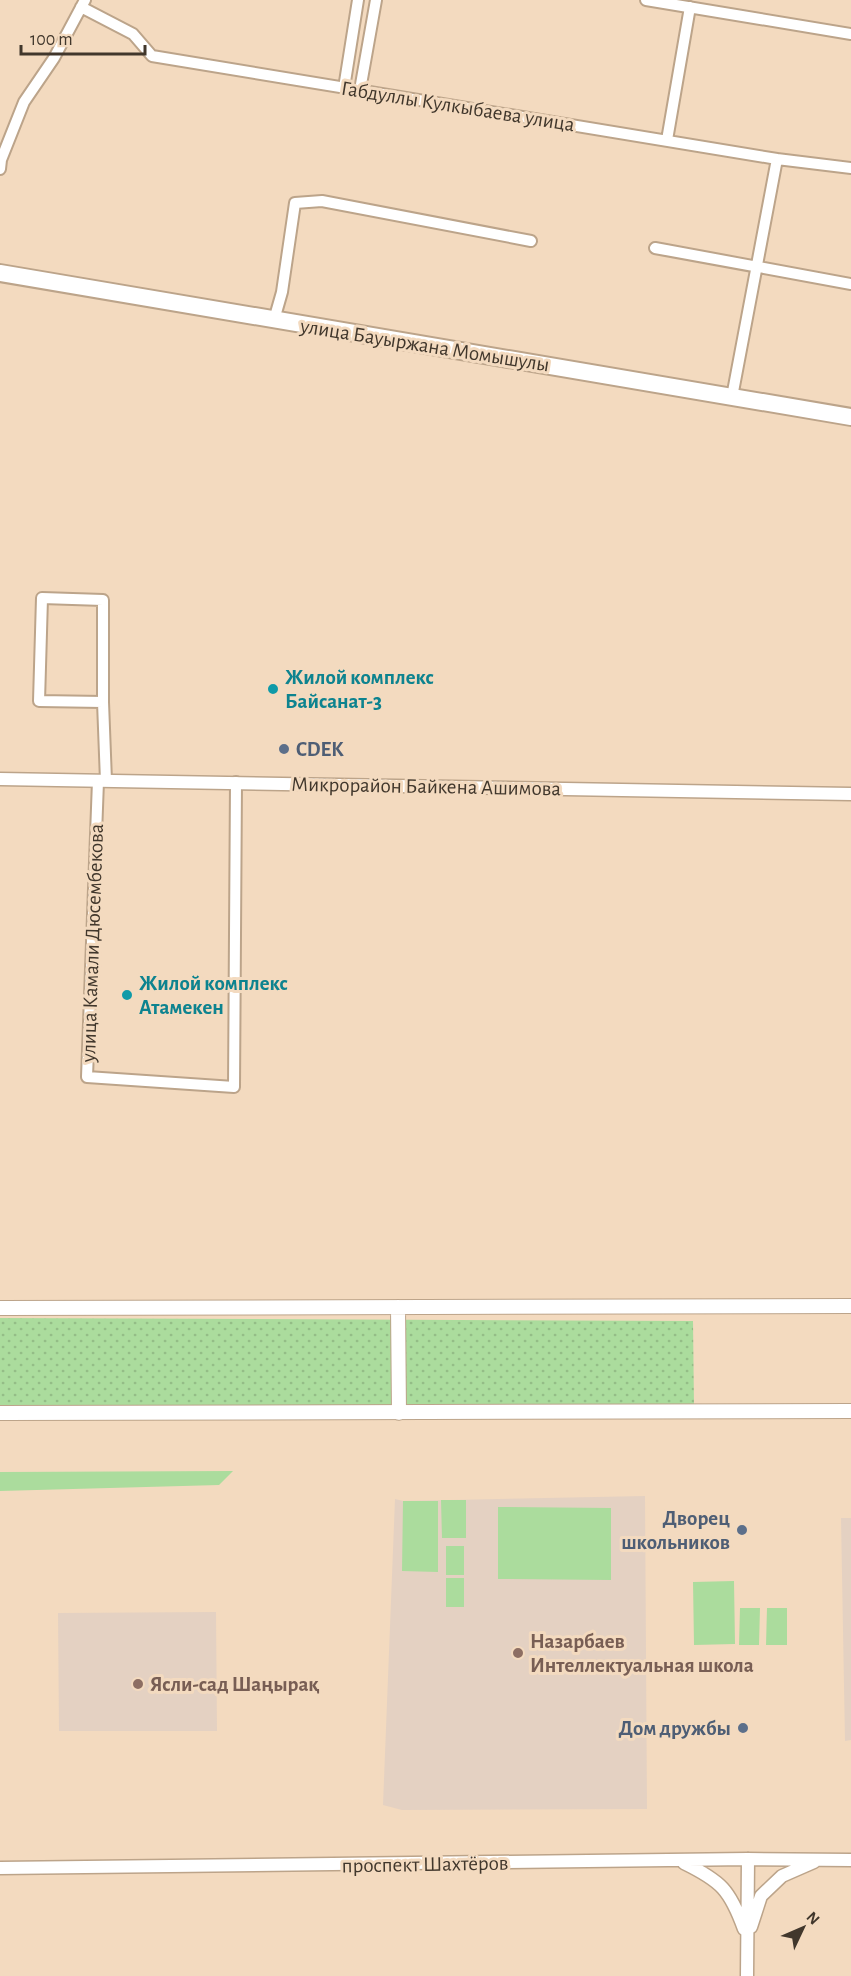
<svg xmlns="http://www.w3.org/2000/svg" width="851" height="1976" viewBox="0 0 851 1976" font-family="'Alegreya Sans',sans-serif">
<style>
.education{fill:#e4d1c2}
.grass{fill:#abdc9d}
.park{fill:url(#park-dots)}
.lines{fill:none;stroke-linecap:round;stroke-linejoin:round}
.minor-casing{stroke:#bca48a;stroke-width:14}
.tertiary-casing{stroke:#bca48a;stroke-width:15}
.secondary-casing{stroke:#bca48a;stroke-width:16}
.primary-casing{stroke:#bca48a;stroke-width:20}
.minor{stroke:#fff;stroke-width:10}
.tertiary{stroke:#fff;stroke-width:12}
.secondary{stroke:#fff;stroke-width:14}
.primary{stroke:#fff;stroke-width:16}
.culture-dot{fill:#0f9aa8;stroke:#f3dabf;stroke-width:2}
.service-dot{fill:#5c6f8a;stroke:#f3dabf;stroke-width:2}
.education-dot{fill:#8d6e63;stroke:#f3dabf;stroke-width:2}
.labels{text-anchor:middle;stroke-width:6;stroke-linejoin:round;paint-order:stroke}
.street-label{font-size:21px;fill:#41372c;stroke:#f3dabf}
.culture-label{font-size:21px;font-weight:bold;fill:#0d838f;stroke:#f3dabf;text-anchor:start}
.service-label{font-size:21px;font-weight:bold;fill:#4e5e75;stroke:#f3dabf;text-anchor:end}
.education-label{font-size:21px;font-weight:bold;fill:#785e54;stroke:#f3dabf;text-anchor:start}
</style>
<defs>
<pattern id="park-dots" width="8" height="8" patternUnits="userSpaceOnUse" patternTransform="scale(1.5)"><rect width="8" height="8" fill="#abdc9d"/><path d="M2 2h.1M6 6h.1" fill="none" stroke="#94bd87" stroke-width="1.8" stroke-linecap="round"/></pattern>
</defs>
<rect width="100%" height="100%" fill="#f3dabf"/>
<path class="education" d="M 645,1496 L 647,1809 L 402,1810 L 383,1805 L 395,1499 L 403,1501 Z
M 841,1518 L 851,1518 L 851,1740 L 845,1741 Z
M 216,1612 L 217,1731 L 59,1731 L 58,1613 Z"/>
<path class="grass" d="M 233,1471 L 219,1485 L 0,1491 L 0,1472 Z
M 441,1500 L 466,1500 L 466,1538 L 442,1538 Z
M 403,1501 L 438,1501 L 438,1572 L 402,1571 Z
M 498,1507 L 611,1508 L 611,1580 L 498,1579 Z
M 446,1546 L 464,1546 L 464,1575 L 446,1575 Z
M 446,1578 L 464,1578 L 464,1607 L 446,1607 Z
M 734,1581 L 735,1644 L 694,1645 L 693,1582 Z
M 740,1608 L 760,1608 L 759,1645 L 739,1645 Z
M 767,1608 L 787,1608 L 787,1645 L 766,1645 Z"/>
<path class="park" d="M 0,1318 L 693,1321 L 694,1407 L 0,1408 Z"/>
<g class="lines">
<defs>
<path id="minor" d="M 646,0 L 851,34
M 81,7 L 133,34 L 152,56 L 777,159 L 851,168
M 344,88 L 358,0
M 360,90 L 376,0
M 667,140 L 690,7
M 0,169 L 1,160 L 24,102 L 54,58 L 85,0
M 655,248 L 851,284
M 274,320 L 282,292 L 295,203 L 322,201 L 531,241
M 732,397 L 777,159
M 103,702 L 39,701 L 42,598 L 103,600 L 103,702 L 106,781
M 98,781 L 87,1077 L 234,1087 L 236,782"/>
<path id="tertiary" d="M 0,779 L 851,794
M 684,1863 C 721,1881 730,1890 744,1929
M 0,1868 L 748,1859 L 851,1860
M 751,1927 L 761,1896 L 782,1876 L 814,1862
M 747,1976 L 748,1859"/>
<path id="secondary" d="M 398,1307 L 399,1413
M 0,1308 L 851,1306
M 0,1413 L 851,1411"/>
<path id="primary" d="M 0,273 L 851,417"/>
</defs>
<use href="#minor" class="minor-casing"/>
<use href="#tertiary" class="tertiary-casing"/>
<use href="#secondary" class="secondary-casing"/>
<use href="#primary" class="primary-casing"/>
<use href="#minor" class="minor"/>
<use href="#tertiary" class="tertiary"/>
<use href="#secondary" class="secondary"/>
<use href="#primary" class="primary"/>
</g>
<g class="culture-dot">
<circle cx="273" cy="689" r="6"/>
<circle cx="127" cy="995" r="6"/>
</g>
<g class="service-dot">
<circle cx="284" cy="749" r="6"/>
<circle cx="742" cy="1530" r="6"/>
<circle cx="743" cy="1728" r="6"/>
</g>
<g class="education-dot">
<circle cx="518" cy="1653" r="6"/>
<circle cx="138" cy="1684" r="6"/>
</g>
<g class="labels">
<g class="street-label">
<text transform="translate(458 106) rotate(9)" y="7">Габдуллы Кулкыбаева улица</text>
<text transform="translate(425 345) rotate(9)" y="7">улица Бауыржана Момышулы</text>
<text transform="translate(426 786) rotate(1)" y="7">Микрорайон Байкена Ашимова</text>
<text transform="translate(92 943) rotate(-88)" y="7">улица Камали Дюсембекова</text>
<text transform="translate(425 1864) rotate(-1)" y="7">проспект Шахтёров</text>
</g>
<g class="culture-label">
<text x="285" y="684">Жилой комплекс<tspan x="285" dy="24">Байсанат-3</tspan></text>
<text x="139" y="990">Жилой комплекс<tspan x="139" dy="24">Атамекен</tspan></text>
</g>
<g class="service-label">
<text x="296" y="756" text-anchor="start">CDEK</text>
<text x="730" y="1525">Дворец<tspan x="730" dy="24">школьников</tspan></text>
<text x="731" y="1735">Дом дружбы</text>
</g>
<g class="education-label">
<text x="530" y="1648">Назарбаев<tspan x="530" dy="24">Интеллектуальная школа</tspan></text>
<text x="150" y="1691">Ясли-сад Шаңырақ</text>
</g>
</g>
<g transform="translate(803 1928) rotate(46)" stroke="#f3dabf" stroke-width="4.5" paint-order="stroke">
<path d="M0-4.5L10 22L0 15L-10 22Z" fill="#41372c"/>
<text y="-9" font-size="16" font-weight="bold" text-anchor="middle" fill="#41372c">N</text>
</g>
<path d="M21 45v9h124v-9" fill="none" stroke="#41372c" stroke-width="3"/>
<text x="30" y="45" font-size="18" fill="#41372c" stroke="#f3dabf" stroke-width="4.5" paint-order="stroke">100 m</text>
</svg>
